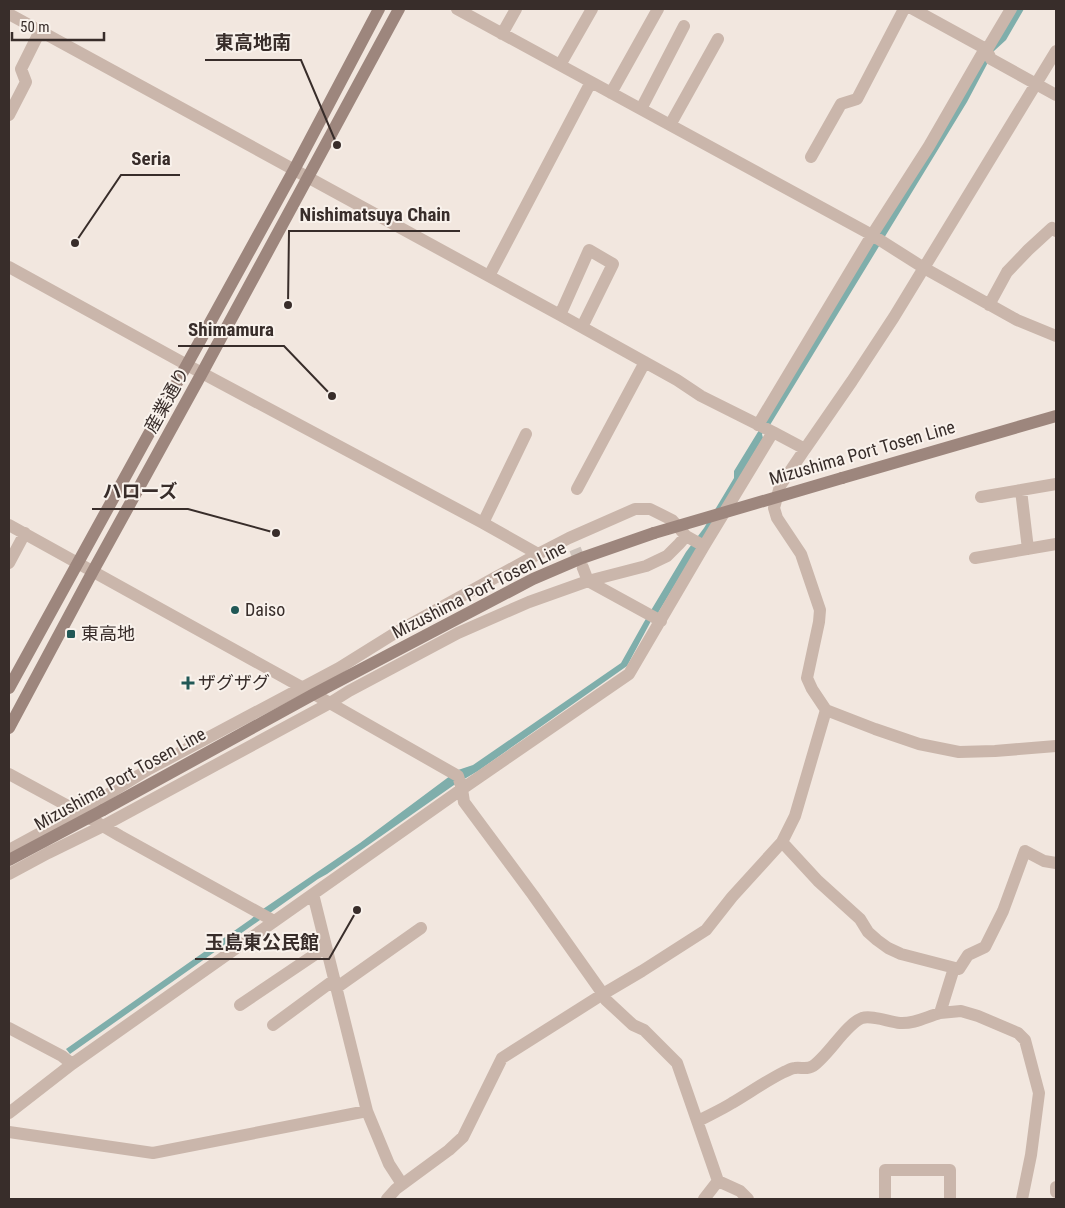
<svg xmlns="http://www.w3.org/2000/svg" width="1065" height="1208" viewBox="0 0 1065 1208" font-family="'Roboto Condensed','Noto Sans JP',sans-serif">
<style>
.water{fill:#7faeab}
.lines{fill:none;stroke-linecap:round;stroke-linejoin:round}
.street-tunnel{stroke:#cdc2bb;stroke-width:12;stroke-dasharray:12 6;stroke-linecap:butt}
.street{stroke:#cab6ab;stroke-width:12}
.secondary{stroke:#9d867d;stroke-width:12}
.secondary-bridge{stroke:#9d867d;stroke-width:12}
.poi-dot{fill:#215856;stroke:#f9f2ec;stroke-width:2}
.labels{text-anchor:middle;stroke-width:4;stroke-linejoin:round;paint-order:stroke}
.street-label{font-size:18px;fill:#382d2a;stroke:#f9f2ec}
.poi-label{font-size:18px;fill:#382d2a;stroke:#f9f2ec;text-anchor:start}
.leader{fill:none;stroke:#382d2a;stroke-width:2}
.callout-dot{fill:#382d2a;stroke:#f9f2ec;stroke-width:2}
.callout-label{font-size:19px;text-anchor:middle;font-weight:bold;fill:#382d2a;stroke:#f9f2ec;stroke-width:4;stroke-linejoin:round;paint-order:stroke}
</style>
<rect width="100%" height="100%" fill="#f2e7df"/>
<path class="water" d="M 1016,9 L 1024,9 L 1006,40 L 994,51 L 967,102 L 770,425 L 762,434 L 763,438 L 658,613 L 651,621 L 627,666 L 478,771 L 454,785 L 327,874 L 318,879 L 70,1054 L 66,1049 L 251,919 L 263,909 L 360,843 L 458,770 L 473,765 L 621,663 L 644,622 L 686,552 L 704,528 L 734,478 L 734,471 L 764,422 Z"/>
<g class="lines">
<path class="street-tunnel" d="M 575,549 L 583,568"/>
<path class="street" d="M 457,9 L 872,235 L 924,268 L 1017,320 L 1056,336
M 913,9 L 986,49 L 991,59 L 1056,95
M 9,14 L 560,315 L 677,380 L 701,396 L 773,432 L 704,546 L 629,674 L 462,789 L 72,1064 L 9,1113
M 502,34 L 516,9
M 560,65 L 592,9
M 611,93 L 658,9
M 641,109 L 684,26
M 9,115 L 26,82 L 21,69 L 40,31
M 670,125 L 718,39
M 811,157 L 841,104 L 857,99 L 904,9
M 9,267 L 187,365 L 483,523 L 538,554
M 489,276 L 591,82
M 989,305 L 1007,272 L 1028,250 L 1052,228 L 1056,231
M 560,315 L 589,250 L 613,264 L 582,327
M 758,425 L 872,235 L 929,146 L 982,54 L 989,46 L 1011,9
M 773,432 L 805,449 L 852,381 L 894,317 L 1056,51
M 805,449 L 780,486 L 774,508 L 777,518 L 801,554 L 820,610 L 819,622 L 807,678 L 812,689 L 826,710 L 875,729 L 919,744 L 959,752 L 995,751 L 1056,746
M 577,489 L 645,362
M 1021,490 L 1028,549
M 981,497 L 1056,484
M 483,523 L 526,434
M 9,525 L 314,694 L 458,776 L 462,789 L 464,802 L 533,895 L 603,994 L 606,1000 L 633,1025 L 644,1030 L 677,1063 L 718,1181 L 740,1191 L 748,1199
M 975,558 L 1056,544
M 9,563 L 25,533
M 583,568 L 588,581 L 661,621
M 9,774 L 79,812 L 120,836 L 274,921
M 782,842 L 818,881 L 860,919 L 868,932 L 877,940 L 888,948 L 901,954 L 959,969 L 968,955 L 985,947 L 1003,911 L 1025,851 L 1044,861 L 1056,863
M 9,850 L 79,812 L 149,769 L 339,668 L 400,630 L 538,554 L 569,538 L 635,509 L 650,509 L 672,520 L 686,536 L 704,546
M 9,874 L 48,853 L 103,826 L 330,703 L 349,691 L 458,633 L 529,602 L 588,581 L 646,566 L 667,556 L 679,544 L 686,536
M 313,894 L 367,1111 L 389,1164 L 402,1184
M 954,968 L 940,1013 L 961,1011 L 978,1016 L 1018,1033 L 1025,1040 L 1039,1093 L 1031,1155 L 1022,1199
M 336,988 L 421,928
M 240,1005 L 326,947
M 273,1025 L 334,980
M 9,1028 L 62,1056 L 72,1064
M 698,1121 C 709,1115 721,1110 732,1103 C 749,1093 766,1081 784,1072 C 787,1071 791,1068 795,1068 C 801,1067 807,1070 813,1066 C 829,1055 846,1024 862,1018 C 872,1015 889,1022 900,1023 C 914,1024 926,1017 940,1013
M 9,1132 L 153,1153 L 367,1111
M 1056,1187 L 1056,1192
M 387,1199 L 396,1189 L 449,1150 L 463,1137 L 502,1058 L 603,994 L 642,971 L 706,930 L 732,897 L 782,842 L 795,816 L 826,710
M 704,1199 L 718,1181
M 885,1199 L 885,1170 L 950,1170 L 950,1199"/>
<path class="secondary" d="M 842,478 L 1056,416
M 9,688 L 294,170 L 379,9
M 9,728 L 93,571 L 202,373 L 399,9
M 103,810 L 314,694 L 533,579 L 582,558 L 654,533"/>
<path class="secondary-bridge" d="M 654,533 L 842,478
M 9,860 L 103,810"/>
</g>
<g class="poi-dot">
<circle cx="235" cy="610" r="5"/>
<rect x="66" y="629" width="10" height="10" rx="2.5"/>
<path d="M185.5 675.5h5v5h5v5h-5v5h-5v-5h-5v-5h5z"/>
</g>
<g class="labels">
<g class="street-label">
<text transform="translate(167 400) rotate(-61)" y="6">産業通り</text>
<text transform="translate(862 453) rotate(-16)" y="6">Mizushima Port Tosen Line</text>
<text transform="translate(479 590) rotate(-27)" y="6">Mizushima Port Tosen Line</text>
<text transform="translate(120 779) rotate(-29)" y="6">Mizushima Port Tosen Line</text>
</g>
<g class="poi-label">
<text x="245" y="616">Daiso</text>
<text x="81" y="640">東高地</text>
<text x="198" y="689">ザグザグ</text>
</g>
</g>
<path class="leader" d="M337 145L301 60H205M75 243L121 175H180M288 305L289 231H460M332 396L284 346H178M276 533L188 509H92M357 910L329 959H195"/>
<g class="callout-dot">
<circle cx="337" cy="145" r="5"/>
<circle cx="75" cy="243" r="5"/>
<circle cx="288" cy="305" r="5"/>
<circle cx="332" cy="396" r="5"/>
<circle cx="276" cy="533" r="5"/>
<circle cx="357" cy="910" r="5"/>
</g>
<g class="callout-label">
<text x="253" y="49">東高地南</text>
<text x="151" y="165">Seria</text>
<text x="375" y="221">Nishimatsuya Chain</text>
<text x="231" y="336">Shimamura</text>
<text x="140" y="498">ハローズ</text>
<text x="262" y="949">玉島東公民館</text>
</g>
<rect width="1065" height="1208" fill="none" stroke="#382d2a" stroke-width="20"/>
<path d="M12 32v8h92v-8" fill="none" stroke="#382d2a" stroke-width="2.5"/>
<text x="20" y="32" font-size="15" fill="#382d2a" stroke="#f9f2ec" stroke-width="4" paint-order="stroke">50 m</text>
</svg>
